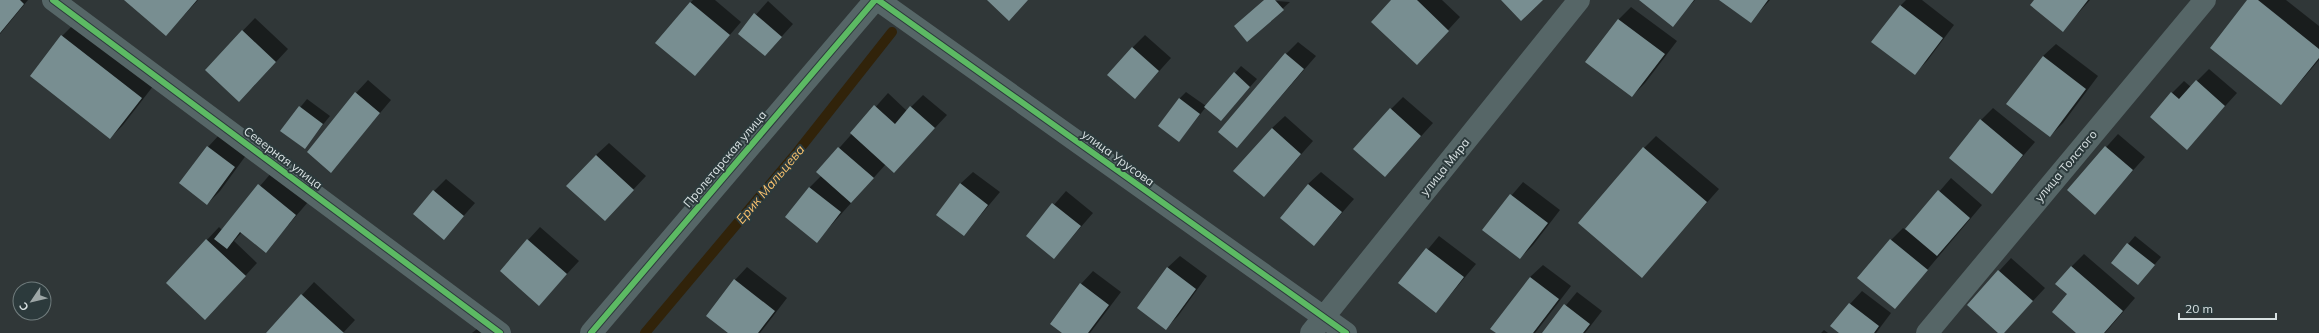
<svg xmlns="http://www.w3.org/2000/svg" width="2319" height="333" viewBox="0 0 2319 333" font-family="Mulish,sans-serif">
<style>
.shadow{fill:#0007}
.lines{fill:none;stroke-linecap:round;stroke-linejoin:round}
.stream{stroke:#31230a;stroke-width:10}
.building{fill:#788e91}
.street{stroke:#566667;stroke-width:22}
.cycleway-casing{stroke:#2c3a3c;stroke-width:8}
.cycleway{stroke:#5cba63;stroke-width:6}
.labels{text-anchor:middle;stroke-width:4;stroke-linejoin:round;paint-order:stroke}
.street-label{font-size:12px;fill:#d8e1e2;stroke:#2c3a3c}
.water-label{font-size:13px;font-style:italic;fill:#f7c06d;stroke:#2c3a3c}
</style>
<rect width="100%" height="100%" fill="#303738"/>
<path class="shadow" d="M 0,0 L 28,0 L 0,34 Z
M 126,0 L 198,0 L 166,35 Z
M 693,0 L 715,0 L 741,22 L 695,75 L 690,3 Z
M 1264,0 L 1290,2 L 1247,40 Z
M 1392,0 L 1442,0 L 1460,17 L 1429,51 Z
M 1641,0 L 1695,0 L 1672,25 Z
M 1721,0 L 1770,0 L 1750,22 Z
M 1906,0 L 1922,0 L 1954,25 L 1927,61 L 1914,74 L 1900,6 Z
M 2035,0 L 2090,0 L 2063,30 Z
M 2248,0 L 2286,0 L 2319,26 L 2319,60 L 2281,104 Z
M 768,1 L 793,24 L 765,55 L 739,34 Z
M 1631,7 L 1677,41 L 1645,83 L 1632,96 L 1618,20 Z
M 255,18 L 288,49 L 252,88 L 206,69 Z
M 75,23 L 154,85 L 123,125 L 110,138 L 62,36 Z
M 1145,35 L 1171,58 L 1135,98 L 1132,48 Z
M 1298,42 L 1316,56 L 1237,147 L 1286,54 Z
M 2056,44 L 2098,76 L 2063,123 L 2050,136 L 2043,56 Z
M 1241,66 L 1257,79 L 1221,120 L 1206,107 L 1179,141 L 1179,99 L 1186,92 L 1206,106 Z
M 2209,69 L 2237,93 L 2187,148 L 2172,93 L 2184,81 L 2191,87 Z
M 368,80 L 391,100 L 331,171 L 356,93 Z
M 888,93 L 907,111 L 923,95 L 947,115 L 906,159 L 886,164 L 817,241 L 809,188 L 822,175 L 818,172 Z
M 1403,97 L 1433,123 L 1397,163 L 1391,109 Z
M 307,99 L 330,116 L 304,148 L 281,131 Z
M 1993,108 L 2035,142 L 1992,192 L 1981,120 Z
M 1285,116 L 1313,141 L 1264,196 L 1272,128 Z
M 220,134 L 247,154 L 220,191 L 207,204 L 208,147 Z
M 2118,134 L 2145,157 L 2095,213 L 2068,190 Z
M 1656,136 L 1719,189 L 1642,276 L 1644,148 Z
M 609,143 L 646,176 L 617,207 L 596,155 Z
M 272,172 L 308,202 L 266,251 L 242,232 L 234,241 L 257,263 L 218,306 L 167,283 L 219,227 L 222,230 Z
M 973,172 L 1000,192 L 964,235 L 960,184 Z
M 1321,172 L 1354,199 L 1314,245 L 1308,184 Z
M 1951,178 L 1982,205 L 1895,308 L 1891,240 L 1903,228 L 1906,230 Z
M 446,179 L 475,203 L 444,238 L 434,191 Z
M 1523,182 L 1560,210 L 1533,245 L 1520,258 L 1483,229 Z
M 1066,191 L 1093,213 L 1054,258 L 1027,236 Z
M 540,227 L 579,261 L 539,304 L 528,240 Z
M 1439,236 L 1476,264 L 1436,312 L 1400,283 Z
M 2135,236 L 2161,257 L 2138,284 L 2112,263 Z
M 2084,254 L 2135,298 L 2105,333 L 2078,333 L 2068,294 L 2071,267 Z
M 1180,256 L 1207,276 L 1178,316 L 1165,329 L 1167,268 Z
M 2011,258 L 2045,288 L 2003,333 L 1999,333 L 1968,305 Z
M 1543,265 L 1571,286 L 1535,333 L 1497,333 L 1530,277 Z
M 747,267 L 787,298 L 760,333 L 729,333 L 735,280 Z
M 1093,271 L 1121,292 L 1090,333 L 1064,333 L 1081,284 Z
M 314,282 L 355,320 L 343,333 L 267,333 Z
M 1862,291 L 1891,313 L 1876,333 L 1840,333 L 1850,304 Z
M 1577,292 L 1602,311 L 1585,333 L 1543,333 Z
M 477,329 L 481,333 L 472,333 Z
M 1824,330 L 1828,333 L 1821,333 Z"/>
<g class="lines">
<path class="stream" d="M 645,333 L 794,156 L 892,32"/>
</g>
<path class="building" d="M 0,0 L 20,0 L 24,4 L 0,33 Z
M 124,0 L 197,0 L 166,36 Z
M 987,0 L 1028,0 L 1009,21 Z
M 1264,0 L 1275,0 L 1284,10 L 1247,42 L 1234,26 Z
M 1391,0 L 1417,0 L 1449,31 L 1417,65 L 1371,22 Z
M 1501,0 L 1543,0 L 1521,21 Z
M 1639,0 L 1694,0 L 1673,27 Z
M 1719,0 L 1768,0 L 1751,23 Z
M 2034,0 L 2088,0 L 2063,32 L 2030,5 Z
M 2247,0 L 2258,0 L 2319,49 L 2319,58 L 2281,105 L 2210,48 Z
M 690,2 L 730,35 L 695,76 L 655,43 Z
M 1900,5 L 1943,38 L 1915,75 L 1871,42 Z
M 754,13 L 782,37 L 765,56 L 738,34 Z
M 1618,19 L 1665,54 L 1632,97 L 1585,62 Z
M 242,30 L 276,62 L 239,102 L 205,70 Z
M 61,35 L 142,98 L 110,139 L 30,76 Z
M 1132,47 L 1159,71 L 1135,99 L 1107,75 Z
M 1285,53 L 1304,69 L 1237,148 L 1218,132 Z
M 2043,56 L 2086,89 L 2050,137 L 2006,104 Z
M 1234,72 L 1250,87 L 1221,121 L 1204,107 Z
M 2196,80 L 2225,106 L 2187,150 L 2150,117 L 2171,92 L 2179,99 Z
M 355,92 L 380,113 L 331,173 L 307,152 Z
M 1179,98 L 1200,114 L 1179,142 L 1158,126 Z
M 874,105 L 895,124 L 910,106 L 935,128 L 894,173 L 850,133 Z
M 299,106 L 323,124 L 305,149 L 280,131 Z
M 1390,108 L 1421,136 L 1385,177 L 1353,149 Z
M 1980,119 L 2023,155 L 1992,194 L 1949,158 Z
M 1272,128 L 1301,154 L 1264,197 L 1233,171 Z
M 207,146 L 235,167 L 207,205 L 179,183 Z
M 2105,146 L 2133,170 L 2095,215 L 2067,190 Z
M 838,147 L 874,178 L 851,203 L 816,172 Z
M 1643,147 L 1707,202 L 1642,278 L 1578,223 Z
M 596,155 L 634,190 L 605,221 L 566,186 Z
M 960,183 L 988,205 L 964,236 L 936,215 Z
M 258,184 L 296,215 L 266,253 L 240,232 L 227,249 L 214,239 Z
M 1308,184 L 1342,212 L 1314,246 L 1280,218 Z
M 809,187 L 841,212 L 817,243 L 785,217 Z
M 433,190 L 464,216 L 444,240 L 413,214 Z
M 1938,190 L 1970,218 L 1937,256 L 1905,229 Z
M 1510,194 L 1548,223 L 1520,259 L 1482,230 Z
M 1052,203 L 1081,226 L 1054,259 L 1026,236 Z
M 206,239 L 246,276 L 205,320 L 166,283 Z
M 527,239 L 567,274 L 539,306 L 500,271 Z
M 1890,239 L 1928,270 L 1895,309 L 1857,278 Z
M 2127,243 L 2155,265 L 2138,285 L 2111,263 Z
M 1426,248 L 1464,277 L 1436,313 L 1398,283 Z
M 2071,266 L 2123,311 L 2104,333 L 2076,333 L 2052,312 L 2067,294 L 2055,284 Z
M 1167,267 L 1196,289 L 1166,330 L 1137,308 Z
M 1998,270 L 2033,301 L 2004,333 L 1998,333 L 1967,305 Z
M 1530,277 L 1559,299 L 1533,333 L 1496,333 L 1490,329 Z
M 734,279 L 775,311 L 758,333 L 728,333 L 706,316 Z
M 1080,283 L 1109,305 L 1088,333 L 1062,333 L 1050,324 Z
M 301,294 L 344,333 L 266,333 Z
M 1849,303 L 1879,326 L 1874,333 L 1839,333 L 1830,326 Z
M 1564,304 L 1590,324 L 1583,333 L 1542,333 Z"/>
<g class="lines">
<path class="street" d="M 53,0 L 500,333
M 878,0 L 1346,333
M 591,333 L 875,0
M 1311,333 L 1579,0
M 1927,333 L 2205,0"/>
<defs>
<path id="cycleway" d="M 53,0 L 500,333
M 878,0 L 1346,333
M 591,333 L 875,0"/>
</defs>
<use href="#cycleway" class="cycleway-casing"/>
<use href="#cycleway" class="cycleway"/>
</g>
<g class="labels">
<g class="street-label">
<text transform="translate(283 158) rotate(37)" y="4">Северная улица</text>
<text transform="translate(1118 158) rotate(36)" y="4">улица Урусова</text>
<text transform="translate(725 159) rotate(-50)" y="4">Пролетарская улица</text>
<text transform="translate(2066 166) rotate(-50)" y="4">улица Толстого</text>
<text transform="translate(1445 167) rotate(-51)" y="4">улица Мира</text>
</g>
<g class="water-label">
<text transform="translate(770 184) rotate(-50)" y="5">Ерик Мальцева</text>
</g>
</g>
<g transform="translate(32 301) rotate(235)"><circle r="19" fill="#2c3a3c" stroke="#717d7e"/>
<path d="M0-3L7 15L0 10L-7 15Z" fill="#9da6a6"/>
<text y="-6" font-size="11" font-weight="bold" text-anchor="middle" fill="#d8e1e2">С</text>
</g>
<path d="M2179 313v6h97v-6" fill="none" stroke="#d8e1e2" stroke-width="2"/>
<text x="2185" y="313" font-size="12" fill="#d8e1e2" stroke="#2c3a3c" stroke-width="3" paint-order="stroke">20 m</text>
</svg>
